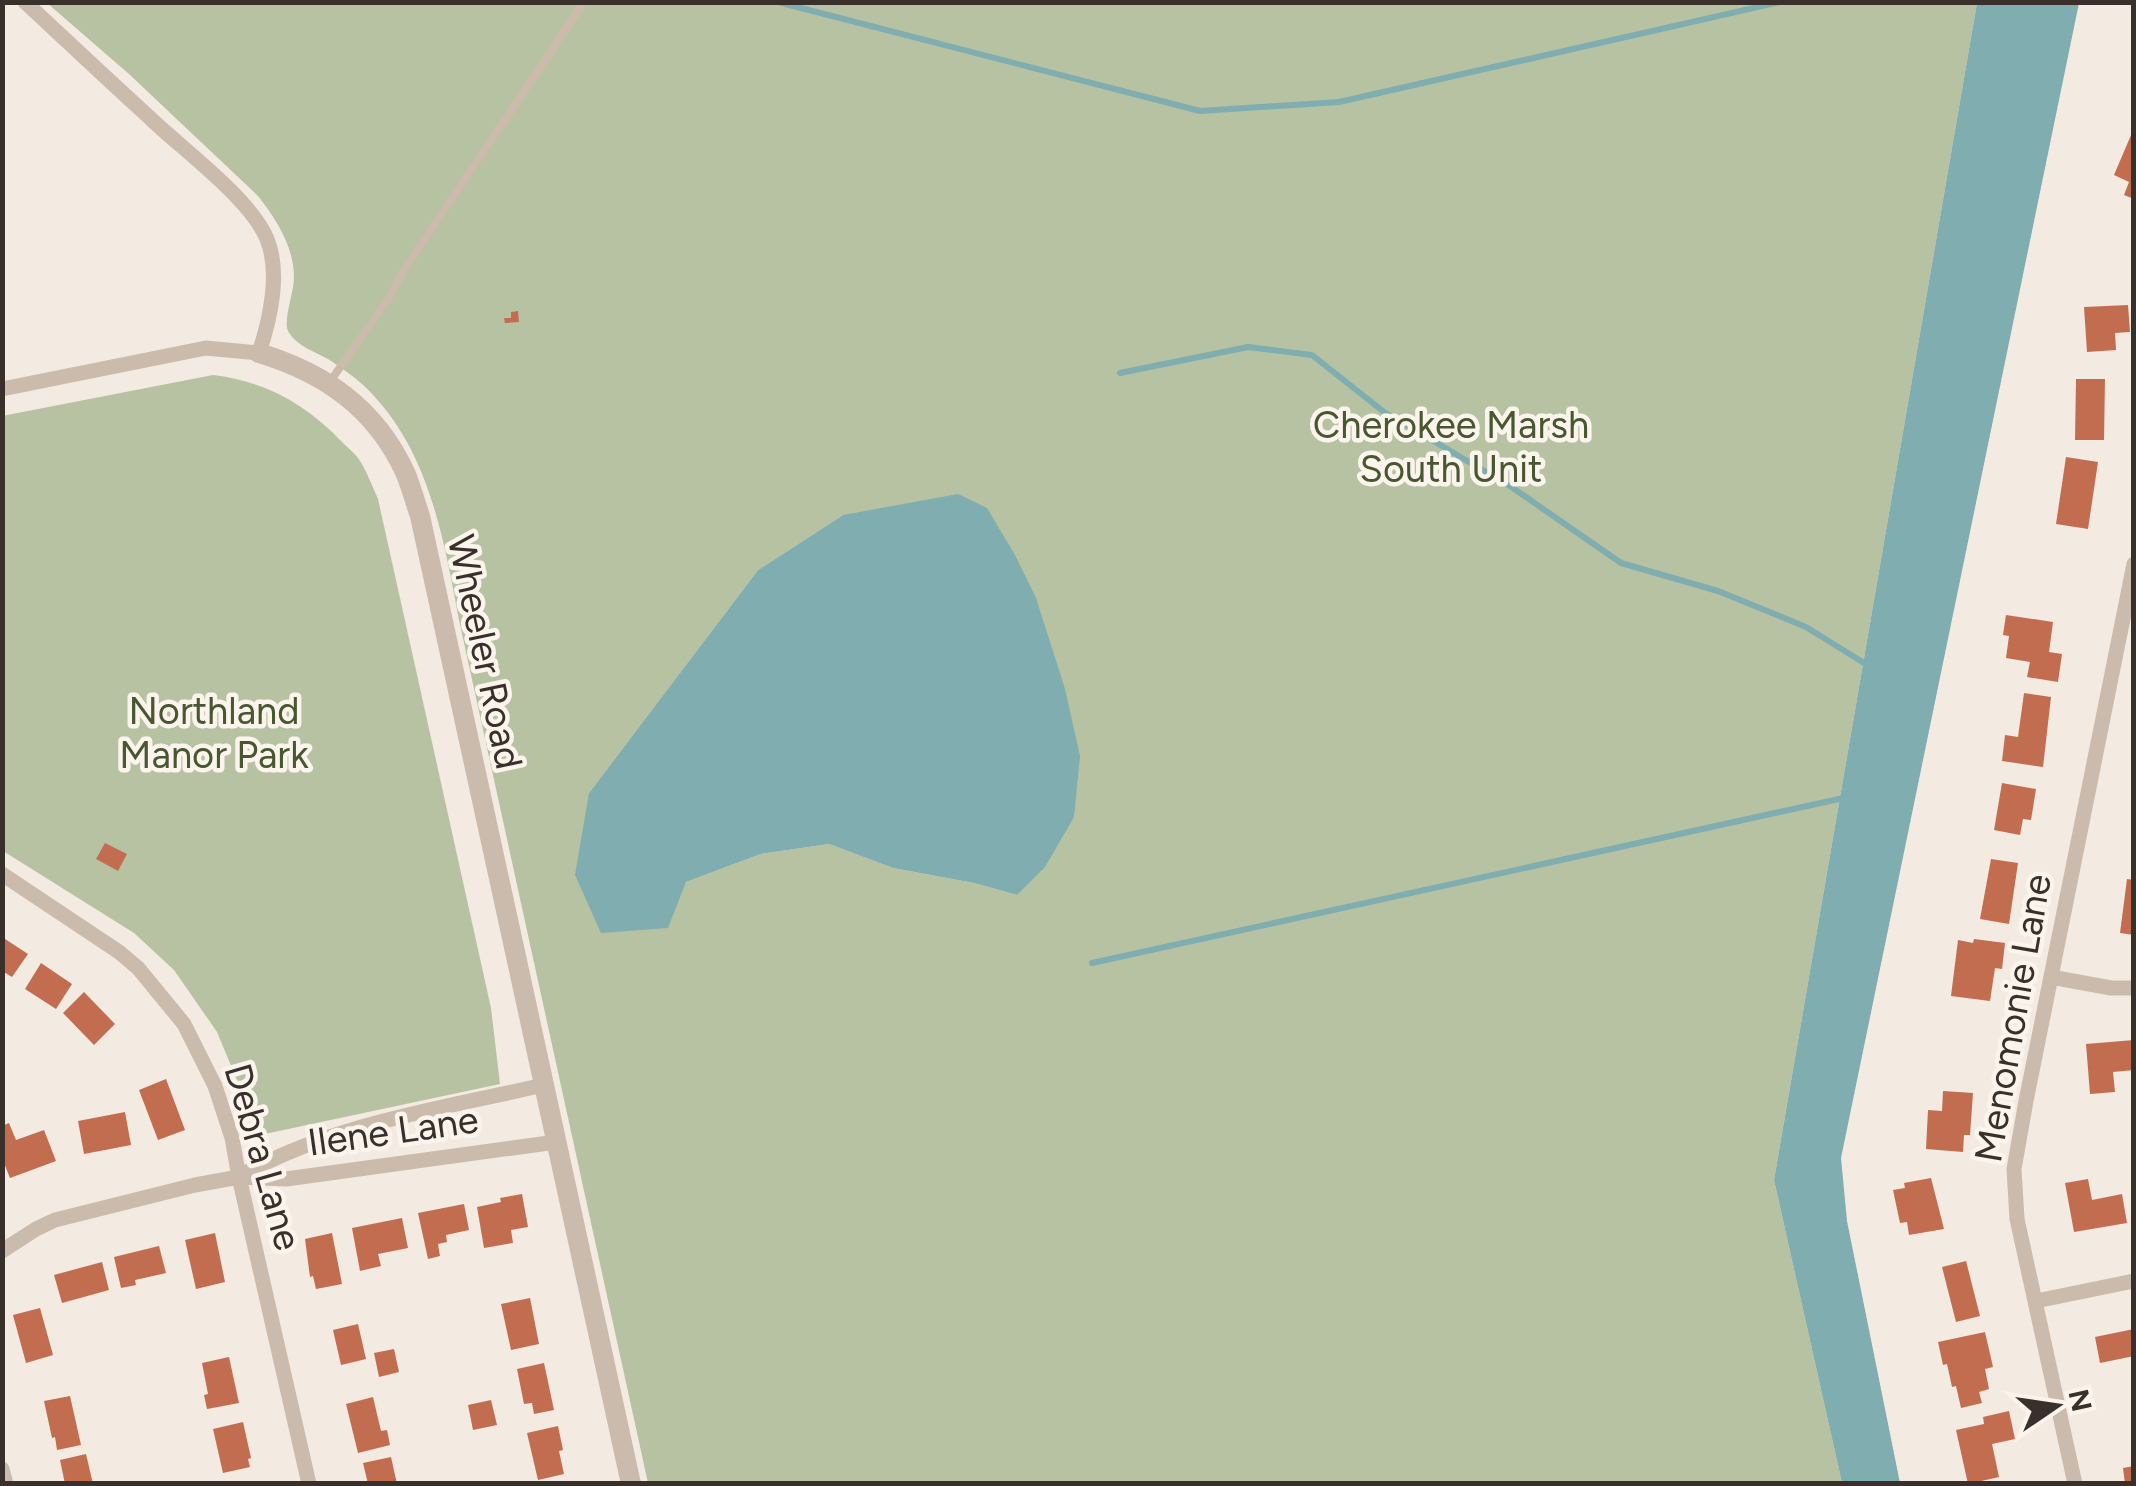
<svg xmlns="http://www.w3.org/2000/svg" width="2136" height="1486" viewBox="0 0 2136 1486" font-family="Figtree,sans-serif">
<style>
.green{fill:#b6c2a1;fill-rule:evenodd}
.water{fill:#80adaf}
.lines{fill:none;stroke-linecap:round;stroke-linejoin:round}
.stream{stroke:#80adaf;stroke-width:6}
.building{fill:#c26d50}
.service{stroke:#cbbbad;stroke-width:8}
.minor{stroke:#cbbbad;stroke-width:15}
.tertiary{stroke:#cbbbad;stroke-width:20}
.labels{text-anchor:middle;stroke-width:9;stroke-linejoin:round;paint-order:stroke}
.park-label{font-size:38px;fill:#485730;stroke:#faf4ed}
.street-label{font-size:38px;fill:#39302b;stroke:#faf4ed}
</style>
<rect width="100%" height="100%" fill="#f3eae1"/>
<path class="green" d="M 47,3 L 1977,3 L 1774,1180 L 1842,1483 L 648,1483 L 459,620 C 443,535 428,445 362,384 C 353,376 342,368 331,361 C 317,352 297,347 288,331 C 283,320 294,292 294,278 C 294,247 277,220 258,196 L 129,74 ZM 843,515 L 1017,895 L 974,883 L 893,868 L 829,844 L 761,854 L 686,882 L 589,793 L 758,570 Z
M 213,375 C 264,381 306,404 341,441 C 348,448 357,455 362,464 C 368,475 373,488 378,499 L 491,1008 L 500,1084 L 260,1135 L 217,1032 L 174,970 L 134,933 L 3,851 L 2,416 Z"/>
<path class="water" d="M 1977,3 L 2079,3 L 1841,1158 L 1847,1221 L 1900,1483 L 1842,1483 L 1774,1180 Z
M 958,494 L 987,508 L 1015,555 L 1036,598 L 1065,689 L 1080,756 L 1074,817 L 1045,867 L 1017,895 L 974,883 L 893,868 L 829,844 L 761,854 L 686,882 L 668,928 L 601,933 L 575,875 L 589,793 L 758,570 L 843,515 Z"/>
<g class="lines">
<path class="stream" d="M 778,2 L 1200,111 L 1339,102 L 1780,2
M 1120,373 L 1248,347 L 1312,355 L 1384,412 L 1510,486 L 1621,563 L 1718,591 L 1806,627 L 1864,663 L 1870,665
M 1092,963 L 1848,797"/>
</g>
<path class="building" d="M 2134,128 L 2134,199 L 2124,195 L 2129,182 L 2114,175 Z
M 2128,305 L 2130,332 L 2115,333 L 2116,350 L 2087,352 L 2084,307 Z
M 518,311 L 519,322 L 505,323 L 504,318 L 511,318 L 511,312 Z
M 2076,379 L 2105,379 L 2104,440 L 2075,440 Z
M 2066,457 L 2098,462 L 2088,529 L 2056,524 Z
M 2006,615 L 2053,622 L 2049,652 L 2062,654 L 2058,682 L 2027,677 L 2030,662 L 2006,658 L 2009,636 L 2003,635 Z
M 2024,693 L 2051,697 L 2043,767 L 2002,761 L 2005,735 L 2018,737 Z
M 2002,783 L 2036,789 L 2031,820 L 2023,819 L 2020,835 L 1994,830 Z
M 105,843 L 127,854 L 118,871 L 96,859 Z
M 1991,859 L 2018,863 L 2009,924 L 1980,919 Z
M 2127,879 L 2134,880 L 2134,935 L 2120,933 Z
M 2,937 L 28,954 L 12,977 L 2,971 Z
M 1974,939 L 2005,943 L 2002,969 L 1995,968 L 1990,1001 L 1951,996 L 1958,940 L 1973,943 Z
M 41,963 L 72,984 L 56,1009 L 25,989 Z
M 84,992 L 115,1024 L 94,1045 L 63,1013 Z
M 2134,1040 L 2134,1070 L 2113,1072 L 2115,1092 L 2090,1094 L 2086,1044 Z
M 166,1079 L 185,1130 L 158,1140 L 139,1090 Z
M 1943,1091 L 1973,1093 L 1970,1135 L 1964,1135 L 1963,1152 L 1926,1149 L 1928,1110 L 1942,1111 Z
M 125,1112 L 131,1145 L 84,1154 L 78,1121 Z
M 9,1123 L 16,1140 L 44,1130 L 56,1161 L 10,1178 L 2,1158 L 2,1126 Z
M 1931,1178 L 1944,1229 L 1909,1235 L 1907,1222 L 1900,1223 L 1893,1190 L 1905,1188 L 1904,1183 Z
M 2088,1179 L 2092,1200 L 2122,1194 L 2127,1223 L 2074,1232 L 2065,1183 Z
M 522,1194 L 528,1227 L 511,1230 L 513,1243 L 484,1248 L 477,1207 L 501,1202 L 500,1198 Z
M 464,1204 L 469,1230 L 446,1235 L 447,1242 L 438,1244 L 440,1256 L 428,1259 L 418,1213 Z
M 402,1218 L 408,1248 L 378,1254 L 381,1266 L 360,1271 L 352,1228 Z
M 215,1233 L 225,1282 L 196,1289 L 185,1240 Z
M 332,1233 L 342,1284 L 316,1289 L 313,1276 L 310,1277 L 305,1239 Z
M 159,1246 L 166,1273 L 135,1280 L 136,1285 L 121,1288 L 114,1257 Z
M 1966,1261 L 1980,1316 L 1956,1322 L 1942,1267 Z
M 102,1262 L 109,1290 L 62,1303 L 54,1275 Z
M 530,1298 L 539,1344 L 511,1350 L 501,1304 Z
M 40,1308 L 53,1355 L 26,1363 L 13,1315 Z
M 358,1324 L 366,1359 L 341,1365 L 333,1330 Z
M 2134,1329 L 2134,1356 L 2100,1363 L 2095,1337 Z
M 1985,1332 L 1993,1367 L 1985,1369 L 1989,1389 L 1979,1392 L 1982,1403 L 1961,1408 L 1956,1386 L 1952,1387 L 1947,1364 L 1943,1365 L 1938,1342 Z
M 394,1349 L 399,1372 L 379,1377 L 374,1353 Z
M 229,1357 L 239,1403 L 207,1409 L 204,1395 L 208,1394 L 202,1363 Z
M 544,1363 L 554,1410 L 534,1414 L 532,1403 L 524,1404 L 517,1369 Z
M 70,1396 L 81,1445 L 57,1450 L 55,1437 L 52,1438 L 44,1401 Z
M 373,1397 L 381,1431 L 387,1430 L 390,1445 L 358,1453 L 346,1404 Z
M 491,1400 L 497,1425 L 473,1430 L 468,1405 Z
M 2009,1411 L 2015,1439 L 1992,1444 L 1999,1477 L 1968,1484 L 1956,1430 L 1984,1424 L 1983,1417 Z
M 243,1422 L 251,1458 L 248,1459 L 250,1467 L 223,1473 L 213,1429 Z
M 558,1426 L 563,1450 L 559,1451 L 564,1474 L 538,1480 L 527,1433 Z
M 86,1454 L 93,1484 L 65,1484 L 60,1460 Z
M 391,1457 L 397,1484 L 368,1484 L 363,1463 Z
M 2134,1466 L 2134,1484 L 2125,1484 L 2123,1468 Z"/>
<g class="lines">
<path class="service" d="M 329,383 L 388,299 L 406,267 L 584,2"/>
<path class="minor" d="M 2,389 L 206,348 L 259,353 C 270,319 281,274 267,239 C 251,199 182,149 150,118 C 108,80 67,41 25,2
M 2,874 L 119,952 L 138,968 L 184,1024 L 215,1086 L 232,1138 L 239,1177 L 309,1484
M 2051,977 L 2111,988 L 2134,988
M 242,1175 C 333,1124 443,1108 544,1085
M 2,1251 L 36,1229 L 55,1220 L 195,1185 L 239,1177 L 286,1179 L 556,1142
M 2036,1301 L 2134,1281
M 2,1469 L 6,1484
M 2075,1484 L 2017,1219 L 2014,1169 L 2026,1101 L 2134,564"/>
<path class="tertiary" d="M 259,353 C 325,373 375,408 405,472 C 411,486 415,502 420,516 L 631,1484"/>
</g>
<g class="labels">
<g class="park-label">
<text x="1451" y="438">Cherokee Marsh<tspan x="1451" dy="44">South Unit</tspan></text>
<text x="214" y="724">Northland<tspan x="214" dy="44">Manor Park</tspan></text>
</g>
<g class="street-label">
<text transform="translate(485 652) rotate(78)" y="13">Wheeler Road</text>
<text transform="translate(2013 1018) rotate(-80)" y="13">Menomonie Lane</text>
<text transform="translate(393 1131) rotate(-8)" y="13">Ilene Lane</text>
<text transform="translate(263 1157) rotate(74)" y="13">Debra Lane</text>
</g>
</g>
<rect width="2136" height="1486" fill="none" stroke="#39302b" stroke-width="10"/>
<g transform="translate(2056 1406) rotate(77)" stroke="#faf4ed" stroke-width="8" paint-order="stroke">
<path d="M0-8L18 38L0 25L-18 38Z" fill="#39302b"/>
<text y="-15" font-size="28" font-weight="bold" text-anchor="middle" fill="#39302b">N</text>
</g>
</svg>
